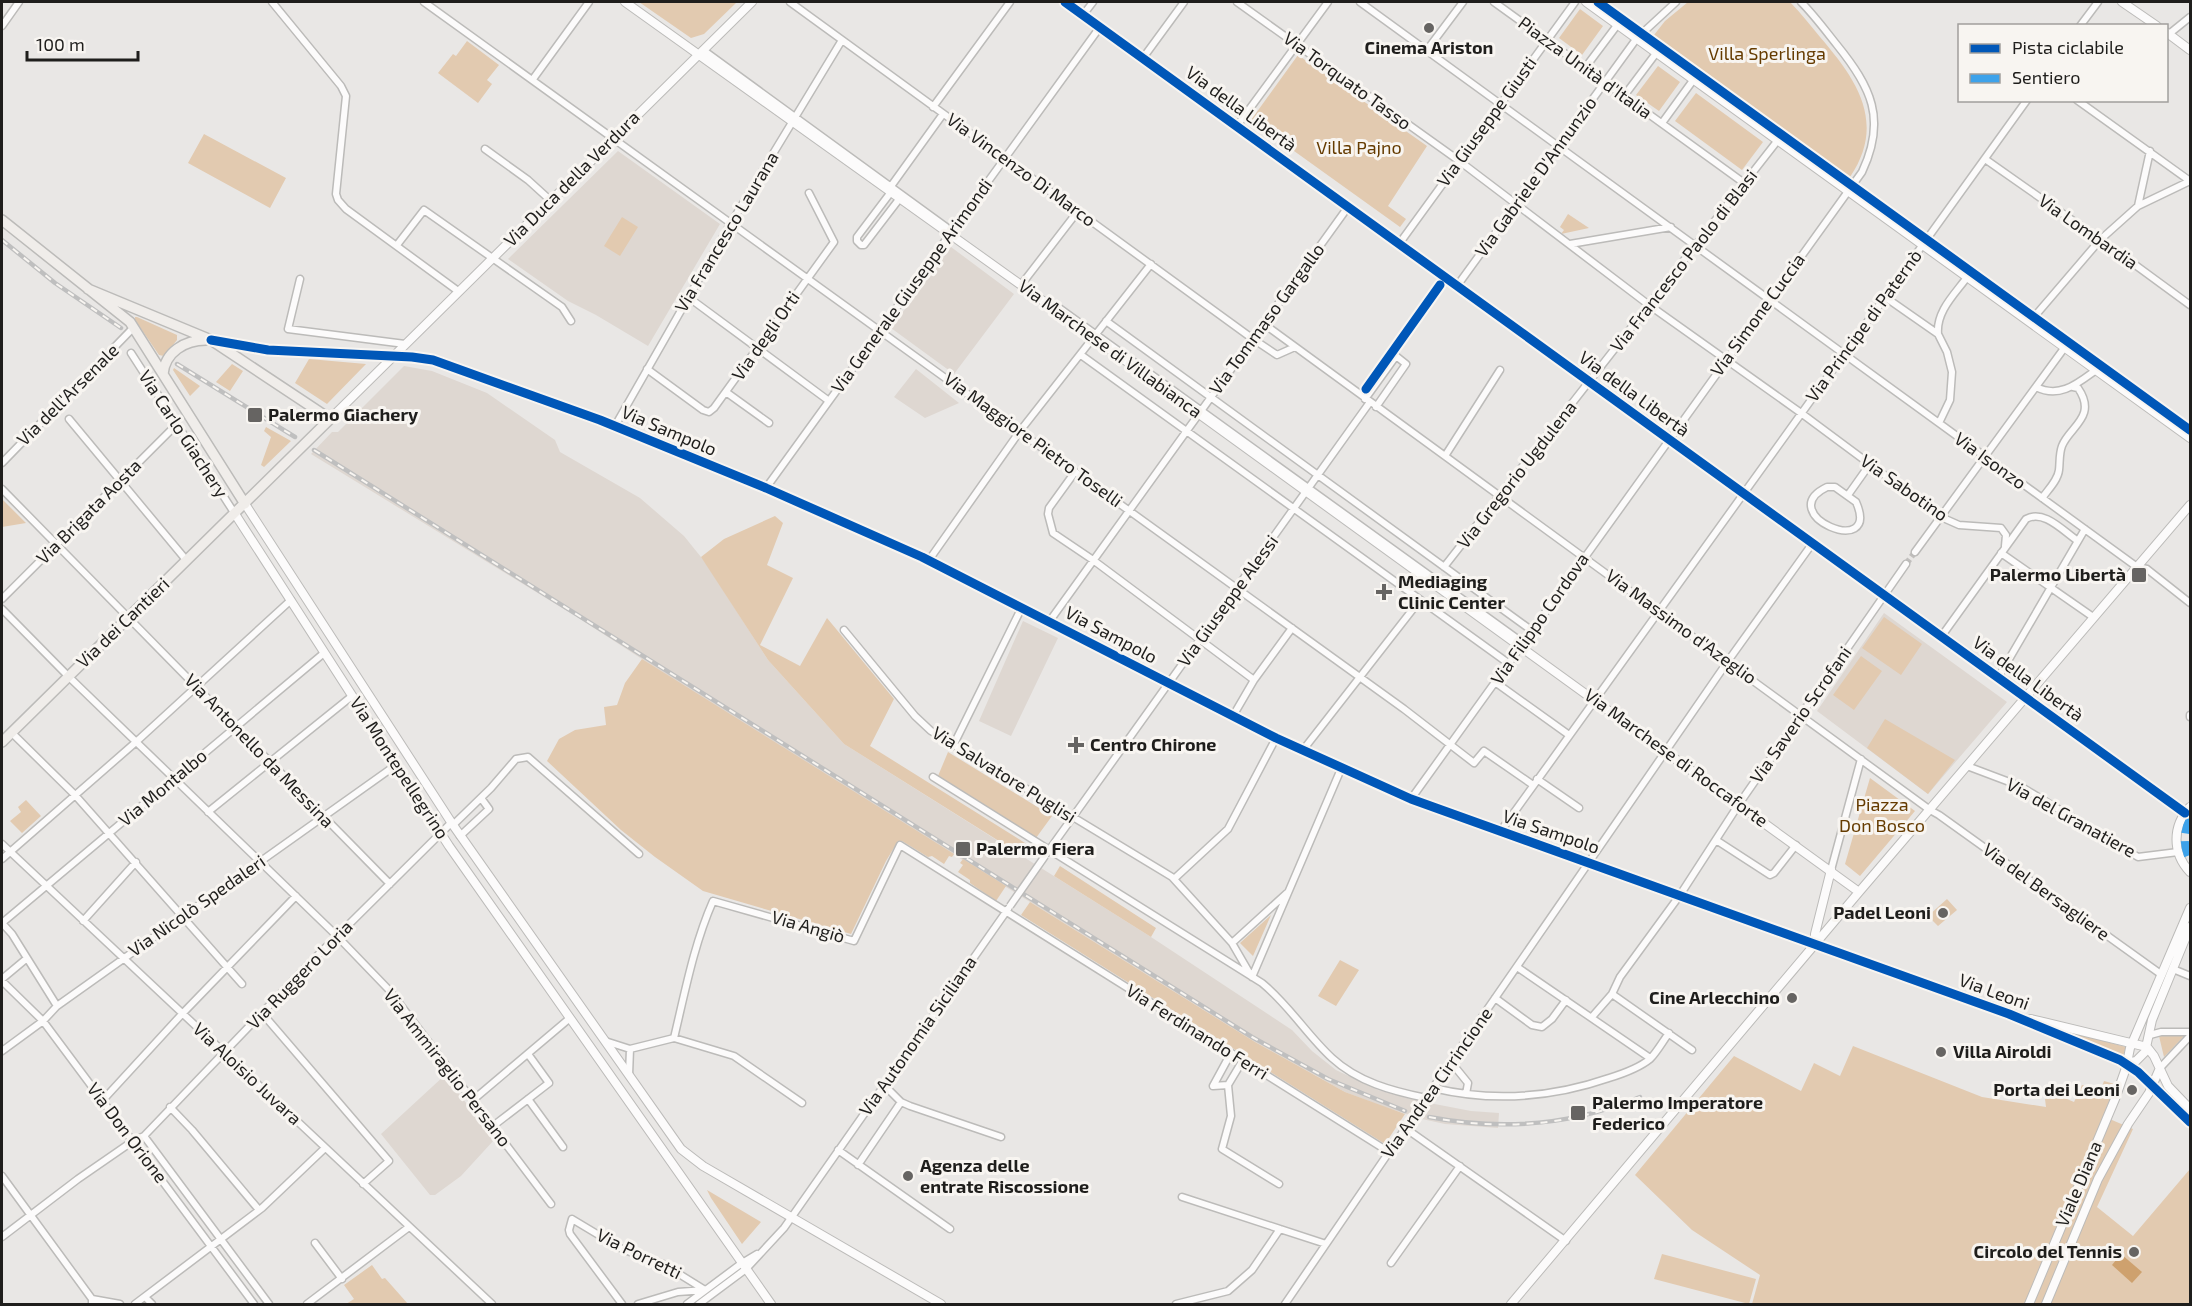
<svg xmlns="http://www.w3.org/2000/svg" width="2192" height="1306" viewBox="0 0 2192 1306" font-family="'Exo 2',sans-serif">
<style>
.built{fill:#ded7d1}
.green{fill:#e2cab0}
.water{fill:#cea16e}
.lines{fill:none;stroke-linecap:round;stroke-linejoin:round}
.minor-tunnel{stroke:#c1bfbd;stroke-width:6;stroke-dasharray:6 3;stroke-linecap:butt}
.minor-casing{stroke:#bcbbb9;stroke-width:9}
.tertiary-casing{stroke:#bcbbb9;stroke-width:10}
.secondary-casing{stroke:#bcbbb9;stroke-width:12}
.minor{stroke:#fcfbfb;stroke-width:6}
.tertiary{stroke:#fcfbfb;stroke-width:8}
.secondary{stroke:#f0edea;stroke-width:9}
.rail-casing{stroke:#bfbfbf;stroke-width:4.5}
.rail{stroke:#f8f5f1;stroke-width:2;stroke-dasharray:7;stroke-linecap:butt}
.minor-bridge-casing{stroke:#bcbbb9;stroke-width:9;stroke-linecap:butt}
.minor-bridge{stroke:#fcfbfb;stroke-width:6}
.quiet{stroke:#3da2ea;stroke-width:8;stroke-dasharray:15 8;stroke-linecap:butt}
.cycleway-casing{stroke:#f8f5f1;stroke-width:13}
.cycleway{stroke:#0057b8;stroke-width:9}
.poi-dot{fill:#666462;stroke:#f8f5f1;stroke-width:2}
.labels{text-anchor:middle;stroke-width:6;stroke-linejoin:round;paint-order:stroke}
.poi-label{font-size:18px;font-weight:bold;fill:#1f1e1c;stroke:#f8f5f1;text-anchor:start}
.park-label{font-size:18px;fill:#653b00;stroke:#f8f5f1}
.street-label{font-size:18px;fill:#1f1e1c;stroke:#f8f5f1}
</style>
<rect width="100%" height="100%" fill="#e9e7e5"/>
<path class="built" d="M 618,151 L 720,224 L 648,346 L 596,315 L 568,301 L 508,259 Z
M 951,247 L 1014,294 L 954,374 L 891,328 Z
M 404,366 L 432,371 L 487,393 L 555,440 L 560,452 L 640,498 L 684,536 L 705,562 L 768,660 L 844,744 L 1151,937 L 1292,1030 L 1312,1051 L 1336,1070 L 1378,1090 L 1419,1101 L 1471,1111 L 1499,1113 L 1498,1128 L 1445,1124 L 1422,1119 L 1384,1107 L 1345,1092 L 1255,1042 L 696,694 L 577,617 L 311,454 L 332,432 L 338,432 Z
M 916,369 L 959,403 L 925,418 L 894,397 Z
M 1884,613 L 2007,702 L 1928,794 L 1817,711 Z
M 1023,621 L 1058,638 L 1011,736 L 979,721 Z
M 445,1075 L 494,1140 L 461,1176 L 435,1195 L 430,1195 L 381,1134 Z"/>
<path class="green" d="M 639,2 L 737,2 L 704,34 L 691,38 Z
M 1688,2 L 1790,2 C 1801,13 1810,25 1820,37 C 1856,79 1887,122 1850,177 L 1654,35 L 1665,21 Z
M 1580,9 L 1603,26 L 1582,55 L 1559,38 Z
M 467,41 L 499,65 L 487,80 L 492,84 L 478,103 L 438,73 L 453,54 L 456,56 Z
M 1298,55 L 1427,146 L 1388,206 L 1406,219 L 1400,227 L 1251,120 Z
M 1658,66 L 1680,82 L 1659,111 L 1636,95 Z
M 1696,93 L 1763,142 L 1742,170 L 1675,121 Z
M 204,134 L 286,178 L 270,208 L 188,163 Z
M 1568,214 L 1589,228 L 1561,234 L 1564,230 L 1560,227 Z
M 622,217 L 638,227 L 620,256 L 604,246 Z
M 137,317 L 177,335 L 177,340 L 164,356 L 159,355 L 135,320 L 135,317 Z
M 309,359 L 366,364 L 327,404 L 295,383 Z
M 232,364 L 243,371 L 230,391 L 216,382 Z
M 174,368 L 200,386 L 190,396 L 173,370 Z
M 266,427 L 291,441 L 264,467 L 261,465 L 271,437 L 264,431 Z
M 2,499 L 26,523 L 2,527 Z
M 775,516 L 783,523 L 767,565 L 793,578 L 760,645 L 800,666 L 827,618 L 894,699 L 870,746 L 1033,848 L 1026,858 L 844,744 L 768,660 L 701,557 L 724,539 Z
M 1884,617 L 1922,644 L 1901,675 L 1862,648 Z
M 1861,656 L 1882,671 L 1854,710 L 1833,695 Z
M 642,659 L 954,854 L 952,857 L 949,856 L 944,864 L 932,856 L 928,857 L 902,841 L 898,841 L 886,861 L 851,934 L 703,891 L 655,857 L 621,830 L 547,761 L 559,739 L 575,730 L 606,725 L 604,707 L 617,705 L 625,683 Z
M 1885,719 L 1955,760 L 1928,794 L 1867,748 Z
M 948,752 L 1052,816 L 1036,838 L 938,776 Z
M 1870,778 L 1915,811 L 1860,876 L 1845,864 Z
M 26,800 L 41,816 L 22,833 L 10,821 L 21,812 L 18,807 Z
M 963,859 L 1006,886 L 996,901 L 970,883 L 970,880 L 958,872 L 963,865 L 960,863 Z
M 1060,866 L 1156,928 L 1151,937 L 1054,876 Z
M 1947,899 L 1957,910 L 1938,926 L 1928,916 Z
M 1030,902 L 1255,1042 L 1345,1092 L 1405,1114 L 1385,1144 L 1021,915 Z
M 1271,915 L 1253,956 L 1240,943 Z
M 1340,960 L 1359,970 L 1336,1006 L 1318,996 Z
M 2054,1028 L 2126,1047 L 2123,1056 L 2054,1030 Z
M 2185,1035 L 2164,1057 L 2159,1036 Z
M 1853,1046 L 1982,1097 L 2046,1107 L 2045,1099 L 2055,1094 L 2074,1102 L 2082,1085 L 2101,1089 L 2104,1081 L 2118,1085 L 2105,1117 L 2133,1129 L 2097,1207 L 2133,1236 L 2190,1169 L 2190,1304 L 1752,1304 L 1760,1275 L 1692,1230 L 1635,1175 L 1734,1056 L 1801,1091 L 1814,1063 L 1840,1076 Z
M 707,1190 L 761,1222 L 742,1244 L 711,1198 Z
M 1662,1254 L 1756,1279 L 1749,1304 L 1654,1279 Z
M 372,1265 L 382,1279 L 385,1278 L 408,1304 L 346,1304 L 354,1299 L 344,1285 Z"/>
<path class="water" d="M 2121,1254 L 2142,1272 L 2132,1283 L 2112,1265 Z"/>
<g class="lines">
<path class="minor-tunnel" d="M 1906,564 L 1915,552"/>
<defs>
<path id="minor" d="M 272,2 L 341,86 L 346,96 L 336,194 L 338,200 L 346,209 L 458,291
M 424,2 L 1404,709 L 1474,763 L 1484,751 L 1533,785
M 790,2 L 1253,339 L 1277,355 L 1295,347
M 1237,2 L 1458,160 L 1649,305 L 1801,413 L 1941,517 L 1959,525 L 2001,528 L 2006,535 L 2005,546
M 1360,2 L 2137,567 L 2147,569 L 2190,603
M 1494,2 L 1744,183
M 1083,15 L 1093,2
M 2,26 L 19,2
M 2080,26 L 2098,2
M 2169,34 L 2190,17
M 703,50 L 946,227
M 1427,50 L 1463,2
M 1143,58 L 1184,2
M 1585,68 L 1618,24
M 533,79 L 589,2
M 1624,96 L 1657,52
M 2077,100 L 2190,181
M 933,107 L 1010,2
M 1662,123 L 1694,79
M 1237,126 L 1328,2
M 485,149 L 528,180 L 550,200
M 1985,159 L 2119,253 L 2190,305
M 889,189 L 943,114
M 891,192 L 857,237 L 857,241 L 861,245 L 864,245 L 900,198
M 2138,206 L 2150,151
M 1399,244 L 1575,2
M 1570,244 L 1671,227
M 397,245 L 424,210 L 562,307 L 571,321
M 300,279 L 288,329 L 405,344
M 1021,285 L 1078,211
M 1457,286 L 1637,38 L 1676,2
M 688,297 L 829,401
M 1885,297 L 1938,334 L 1947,352 L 1952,372 L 1950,400 L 1939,423
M 1059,308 L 1523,643
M 2024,317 L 2034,317 L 2100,240 L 2138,206 L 2190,181
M 1106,321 L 1531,630
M 1264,324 L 1930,810 L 1939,815 L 2162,975
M 1938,334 C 1936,311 1955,294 1968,276
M 131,353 L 235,514
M 1081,355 L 1508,663
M 393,357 L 433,360 L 456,368 L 600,420 L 766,488 L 922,557 L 1276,738 L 1411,799 L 1815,945
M 647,369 L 703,410 L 709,412 L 714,408 L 834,242 L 809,193
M 2036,387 C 2060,399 2078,383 2096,370
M 726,392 L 769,423
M 1365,399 L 1396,356 L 1406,364 L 1376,407
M 69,419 L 187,561
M 615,426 L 731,223 L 842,40
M 1445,456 L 1500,370
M 2,463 L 134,327
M 1075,472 L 1049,508 L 1048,514 L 1053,533 L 1093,560 L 1254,680
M 1827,487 L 1835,487 L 1856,502 C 1882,561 1771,514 1827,487 Z
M 766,488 L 1100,27
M 2,489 L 390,884
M 1848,495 L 1870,464
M 2042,498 C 2048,490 2058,480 2059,470 C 2060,462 2059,454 2062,446 C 2069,427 2098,417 2078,388 L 2073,387
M 1915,552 L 2065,347
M 2001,553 L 2093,617
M 929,560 L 1020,431 L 1151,264
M 1444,567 L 1778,140
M 2,599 L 176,425
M 2,609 L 68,676 L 337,936 L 390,991 L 551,1204
M 1049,622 L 1348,207
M 844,630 L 915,716 L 931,731 L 1172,877 L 1232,943 L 1250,974
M 1941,637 L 2026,519 C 2044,509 2063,531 2078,541
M 1998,678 L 2085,529
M 1495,682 L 1569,735
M 2190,715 L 2190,717
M 1233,716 L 1254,680 L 1292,628
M 11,732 L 75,795 L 242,984
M 953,746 L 1022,607
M 1303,750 L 1420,600
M 1967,766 L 2020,786 L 2138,857 L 2178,852
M 933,777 L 1262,983 C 1289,1005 1307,1035 1332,1058 C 1358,1082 1392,1091 1426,1098
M 1537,779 L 1579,808
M 1411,799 L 1862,172 C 1887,119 1871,87 1837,45 C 1825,30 1814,15 1801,2
M 208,812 L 352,696
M 453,825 L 491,788 L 516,759 L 528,757 L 639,854
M 1500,832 L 2027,100
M 460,836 L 489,809 L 481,798
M 1716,840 L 1770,875 L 1774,873 L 1796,845
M 2,844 L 492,1304
M 1047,853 L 1370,402
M 2,859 L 136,742 L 291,600
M 1831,870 L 1861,759
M 1174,879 L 1228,829 L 1276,738
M 83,921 L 136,862
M 2,923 L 324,653
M 2,923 L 12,934 L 57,1006
M 1232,943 L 1287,893
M 1517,967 L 1650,1058
M 2173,969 L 2190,976
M 1252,977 L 1341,769
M 2,979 L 26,959
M 2,981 L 43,1021 L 254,1304
M 1612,994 L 1692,1050
M 1495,998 L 1532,1025 L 1542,1027 L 1552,1019 L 1566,1000
M 262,1013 L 389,1161 L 363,1184
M 1592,1017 L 1612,994 L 1620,977 L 1680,895 L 1739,804 L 1906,564
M 2150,1035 L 2161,1032 L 2190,1032
M 674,1038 L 734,1056 L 802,1103
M 605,1041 L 630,1049
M 630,1049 L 674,1038 C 685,992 694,944 713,901 L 854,941 L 900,845 L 1389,1152
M 2,1051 L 43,1021 L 57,1006 L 396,765
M 1243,1060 L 1228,1085 L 1231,1116 L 1222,1149 L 1279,1184
M 1451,1062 L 1468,1083 L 1466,1094
M 2160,1068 L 2190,1036
M 629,1075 L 630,1049
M 884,1085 L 901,1102 L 910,1106 L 1001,1137
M 1228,1085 L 1213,1086 L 1231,1053
M 1433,1088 C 1492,1102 1551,1098 1609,1078 C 1622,1074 1639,1068 1650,1059 C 1657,1052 1663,1041 1669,1033
M 528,1099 L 563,1147
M 103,1100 L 182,1014 L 296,896
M 473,1100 L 570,1018
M 170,1107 L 192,1130 L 259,1210
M 493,1126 L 549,1083 L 528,1054
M 1405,1128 L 1566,1241
M 144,1136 L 269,1304
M 838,1150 L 950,1229
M 858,1165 L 901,1102
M 2,1176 L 92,1299 L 92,1304
M 1182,1197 L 1326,1244
M 2,1237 L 78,1179 L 133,1141 L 144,1136 L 306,967 L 451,823
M 315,1243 L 342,1279
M 1391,1263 L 1460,1166
M 145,1297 L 152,1304
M 92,1299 L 120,1304
M 135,1304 L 262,1208 L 325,1148
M 307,1304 L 409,1227
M 622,1304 L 570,1234 L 569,1230 L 572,1219 L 622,1249 L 663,1264 L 705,1290
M 638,1304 L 678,1292 L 705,1290
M 687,1304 L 742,1263 L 757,1254
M 699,1304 L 746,1269 L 784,1228 L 1008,909
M 1176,1304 L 1228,1291 L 1252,1270 L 1280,1229
M 1285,1304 L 1426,1098 L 1728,661 L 1812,544"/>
<path id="tertiary" d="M 625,2 L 1021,285 L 1859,892
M 1065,2 L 2185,813
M 1586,2 L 2190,438
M 2122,2 L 2157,26
M 2166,32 L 2190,50
M 215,341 L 268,350 L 392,357
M 330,419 L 752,2
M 245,504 L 453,825 L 681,1149 L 703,1166 L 941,1304
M 235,514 L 449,846 L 771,1304
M 2190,807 C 2172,826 2172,853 2190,872
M 1815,945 L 2009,1014 L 2127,1063 L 2190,1122
M 1815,945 L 1815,934 L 1831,870
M 2031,1019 L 2147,1047 L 2154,1056 L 2168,1086 L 2190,1109
M 2127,1063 L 2136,1061 L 2145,1052 L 2152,1020 L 2190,927
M 1511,1304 L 1859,892 L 2190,505
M 2029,1304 L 2115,1099 L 2126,1068 L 2130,1048 L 2190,908
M 2046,1304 L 2098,1179 L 2128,1124 L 2149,1093 L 2160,1068"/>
<path id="secondary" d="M 2,220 L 130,322 L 245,504
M 163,374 C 165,352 185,340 206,340
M 2,742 L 330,419 L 211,340 L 88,289"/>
</defs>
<use href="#minor" class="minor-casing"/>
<use href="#tertiary" class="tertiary-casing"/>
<use href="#secondary" class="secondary-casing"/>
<use href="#minor" class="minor"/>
<use href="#tertiary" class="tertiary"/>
<use href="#secondary" class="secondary"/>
<defs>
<path id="rail" d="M 2,240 L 55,283 L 121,328
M 177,364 L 295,437
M 314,450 L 1252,1037 L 1328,1079 L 1405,1111
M 1429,1117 C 1502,1131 1571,1126 1640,1097"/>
</defs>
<use href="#rail" class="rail-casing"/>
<use href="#rail" class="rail"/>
<defs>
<path id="minor-bridge" d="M 1010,906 L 1045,856"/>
</defs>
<use href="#minor-bridge" class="minor-bridge-casing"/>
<use href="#minor-bridge" class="minor-bridge"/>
<path class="quiet" d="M 2190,819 C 2183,833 2183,846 2190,860"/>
<defs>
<path id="cycleway" d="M 1065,2 L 2185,813
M 1598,2 L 2190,430
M 211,340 L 268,350 L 412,357 L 433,360 L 600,420 L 766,488 L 922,557 L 1276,738 L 1411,799 L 2009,1014 L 2120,1060 L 2138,1072 L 2190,1122
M 1366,389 L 1440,285"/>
</defs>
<use href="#cycleway" class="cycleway-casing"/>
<use href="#cycleway" class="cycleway"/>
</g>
<g class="poi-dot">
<circle cx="1429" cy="28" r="6"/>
<rect x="247" y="407" width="16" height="16" rx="3"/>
<rect x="2131" y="567" width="16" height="16" rx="3"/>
<path d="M1381 583h6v6h6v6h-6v6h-6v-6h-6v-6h6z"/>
<path d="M1073 736h6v6h6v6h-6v6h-6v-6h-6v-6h6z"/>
<rect x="955" y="841" width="16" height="16" rx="3"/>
<circle cx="1943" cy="913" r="6"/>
<circle cx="1792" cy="998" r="6"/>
<circle cx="1941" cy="1052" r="6"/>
<circle cx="2132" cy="1090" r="6"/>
<rect x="1570" y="1105" width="16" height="16" rx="3"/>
<circle cx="908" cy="1176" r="6"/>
<circle cx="2134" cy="1252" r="6"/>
</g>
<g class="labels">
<g class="poi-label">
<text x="1429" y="54" text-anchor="middle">Cinema Ariston</text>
<text x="268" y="421">Palermo Giachery</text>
<text x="2126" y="581" text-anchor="end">Palermo Libertà</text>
<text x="1398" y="588">Mediaging<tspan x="1398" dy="21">Clinic Center</tspan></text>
<text x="1090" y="751">Centro Chirone</text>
<text x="976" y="855">Palermo Fiera</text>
<text x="1931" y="919" text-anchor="end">Padel Leoni</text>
<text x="1780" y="1004" text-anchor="end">Cine Arlecchino</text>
<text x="1953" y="1058">Villa Airoldi</text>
<text x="2120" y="1096" text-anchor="end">Porta dei Leoni</text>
<text x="1592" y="1109">Palermo Imperatore<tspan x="1592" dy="21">Federico</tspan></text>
<text x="920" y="1172">Agenza delle<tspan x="920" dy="21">entrate Riscossione</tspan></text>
<text x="2122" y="1258" text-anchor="end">Circolo del Tennis</text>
</g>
<g class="park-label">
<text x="1767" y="60">Villa Sperlinga</text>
<text x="1359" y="154">Villa Pajno</text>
<text x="1882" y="811">Piazza<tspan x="1882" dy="21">Don Bosco</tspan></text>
</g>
<g class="street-label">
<text transform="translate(1585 68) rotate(36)" y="6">Piazza Unità d'Italia</text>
<text transform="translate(1347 81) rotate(36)" y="6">Via Torquato Tasso</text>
<text transform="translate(1241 109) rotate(36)" y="6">Via della Libertà</text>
<text transform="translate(1487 122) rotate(-54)" y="6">Via Giuseppe Giusti</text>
<text transform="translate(1021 170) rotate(36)" y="6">Via Vincenzo Di Marco</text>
<text transform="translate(1536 177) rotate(-54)" y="6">Via Gabriele D'Annunzio</text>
<text transform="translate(572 179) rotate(-45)" y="6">Via Duca della Verdura</text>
<text transform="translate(727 232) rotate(-59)" y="6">Via Francesco Laurana</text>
<text transform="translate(2088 232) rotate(35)" y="6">Via Lombardia</text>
<text transform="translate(1684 261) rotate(-52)" y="6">Via Francesco Paolo di Blasi</text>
<text transform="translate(912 286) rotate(-54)" y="6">Via Generale Giuseppe Arimondi</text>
<text transform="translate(1758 315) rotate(-54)" y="6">Via Simone Cuccia</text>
<text transform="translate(1267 319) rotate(-54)" y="6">Via Tommaso Gargallo</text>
<text transform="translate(1864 326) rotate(-54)" y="6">Via Principe di Paternò</text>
<text transform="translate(766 336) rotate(-55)" y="6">Via degli Orti</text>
<text transform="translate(1110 349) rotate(36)" y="6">Via Marchese di Villabianca</text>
<text transform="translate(1634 394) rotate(36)" y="6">Via della Libertà</text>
<text transform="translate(68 395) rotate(-45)" y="6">Via dell'Arsenale</text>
<text transform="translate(669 431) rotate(23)" y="6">Via Sampolo</text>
<text transform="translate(183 434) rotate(57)" y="6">Via Carlo Giachery</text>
<text transform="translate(1033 440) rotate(36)" y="6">Via Maggiore Pietro Toselli</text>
<text transform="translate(1990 461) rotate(36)" y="6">Via Isonzo</text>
<text transform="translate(1517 475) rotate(-52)" y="6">Via Gregorio Ugdulena</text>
<text transform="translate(1904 488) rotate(35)" y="6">Via Sabotino</text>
<text transform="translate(89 512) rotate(-45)" y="6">Via Brigata Aosta</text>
<text transform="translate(1228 601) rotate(-54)" y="6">Via Giuseppe Alessi</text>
<text transform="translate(1540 619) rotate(-55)" y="6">Via Filippo Cordova</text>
<text transform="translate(123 623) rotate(-44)" y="6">Via dei Cantieri</text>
<text transform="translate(1681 627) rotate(36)" y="6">Via Massimo d'Azeglio</text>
<text transform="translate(1111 635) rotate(28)" y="6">Via Sampolo</text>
<text transform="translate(2028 679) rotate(36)" y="6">Via della Libertà</text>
<text transform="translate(1801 715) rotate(-55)" y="6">Via Saverio Scrofani</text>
<text transform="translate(259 751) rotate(46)" y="6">Via Antonello da Messina</text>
<text transform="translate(1676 758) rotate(36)" y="6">Via Marchese di Roccaforte</text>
<text transform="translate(399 768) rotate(57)" y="6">Via Montepellegrino</text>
<text transform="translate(1004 775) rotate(32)" y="6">Via Salvatore Puglisi</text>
<text transform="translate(163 788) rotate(-40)" y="6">Via Montalbo</text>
<text transform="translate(2071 818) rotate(29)" y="6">Via del Granatiere</text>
<text transform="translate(1551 832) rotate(19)" y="6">Via Sampolo</text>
<text transform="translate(2046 892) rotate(36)" y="6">Via del Bersagliere</text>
<text transform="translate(197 906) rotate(-35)" y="6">Via Nicolò Spedaleri</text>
<text transform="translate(808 927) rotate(16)" y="6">Via Angiò</text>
<text transform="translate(300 975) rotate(-46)" y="6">Via Ruggero Loria</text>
<text transform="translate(1994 992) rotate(20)" y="6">Via Leoni</text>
<text transform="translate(1197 1032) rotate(32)" y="6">Via Ferdinando Ferri</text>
<text transform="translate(918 1036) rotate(-55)" y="6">Via Autonomia Siciliana</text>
<text transform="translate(447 1068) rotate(52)" y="6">Via Ammiraglio Persano</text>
<text transform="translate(247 1074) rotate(43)" y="6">Via Aloisio Juvara</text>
<text transform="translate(1437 1083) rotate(-55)" y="6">Via Andrea Cirrincione</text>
<text transform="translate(127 1133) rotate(53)" y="6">Via Don Orione</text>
<text transform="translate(2079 1184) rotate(-67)" y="6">Viale Diana</text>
<text transform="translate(639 1254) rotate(26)" y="6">Via Porretti</text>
</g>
</g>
<rect width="2192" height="1306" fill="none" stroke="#1f1e1c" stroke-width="6"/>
<rect x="1958" y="24" width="210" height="78" fill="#f8f5f1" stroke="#a19f9c" stroke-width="1.5"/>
<rect x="1970" y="44" width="30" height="9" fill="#0057b8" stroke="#a19f9c" stroke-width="1.5"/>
<text x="2012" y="54" font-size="18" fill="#1f1e1c">Pista ciclabile</text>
<rect x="1970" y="74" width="30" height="9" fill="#3da2ea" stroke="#a19f9c" stroke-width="1.5"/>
<text x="2012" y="84" font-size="18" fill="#1f1e1c">Sentiero</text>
<path d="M27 51v9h111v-9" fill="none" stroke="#1f1e1c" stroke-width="3"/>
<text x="36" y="51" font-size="18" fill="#1f1e1c" stroke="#f8f5f1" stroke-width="4.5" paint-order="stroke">100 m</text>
</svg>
